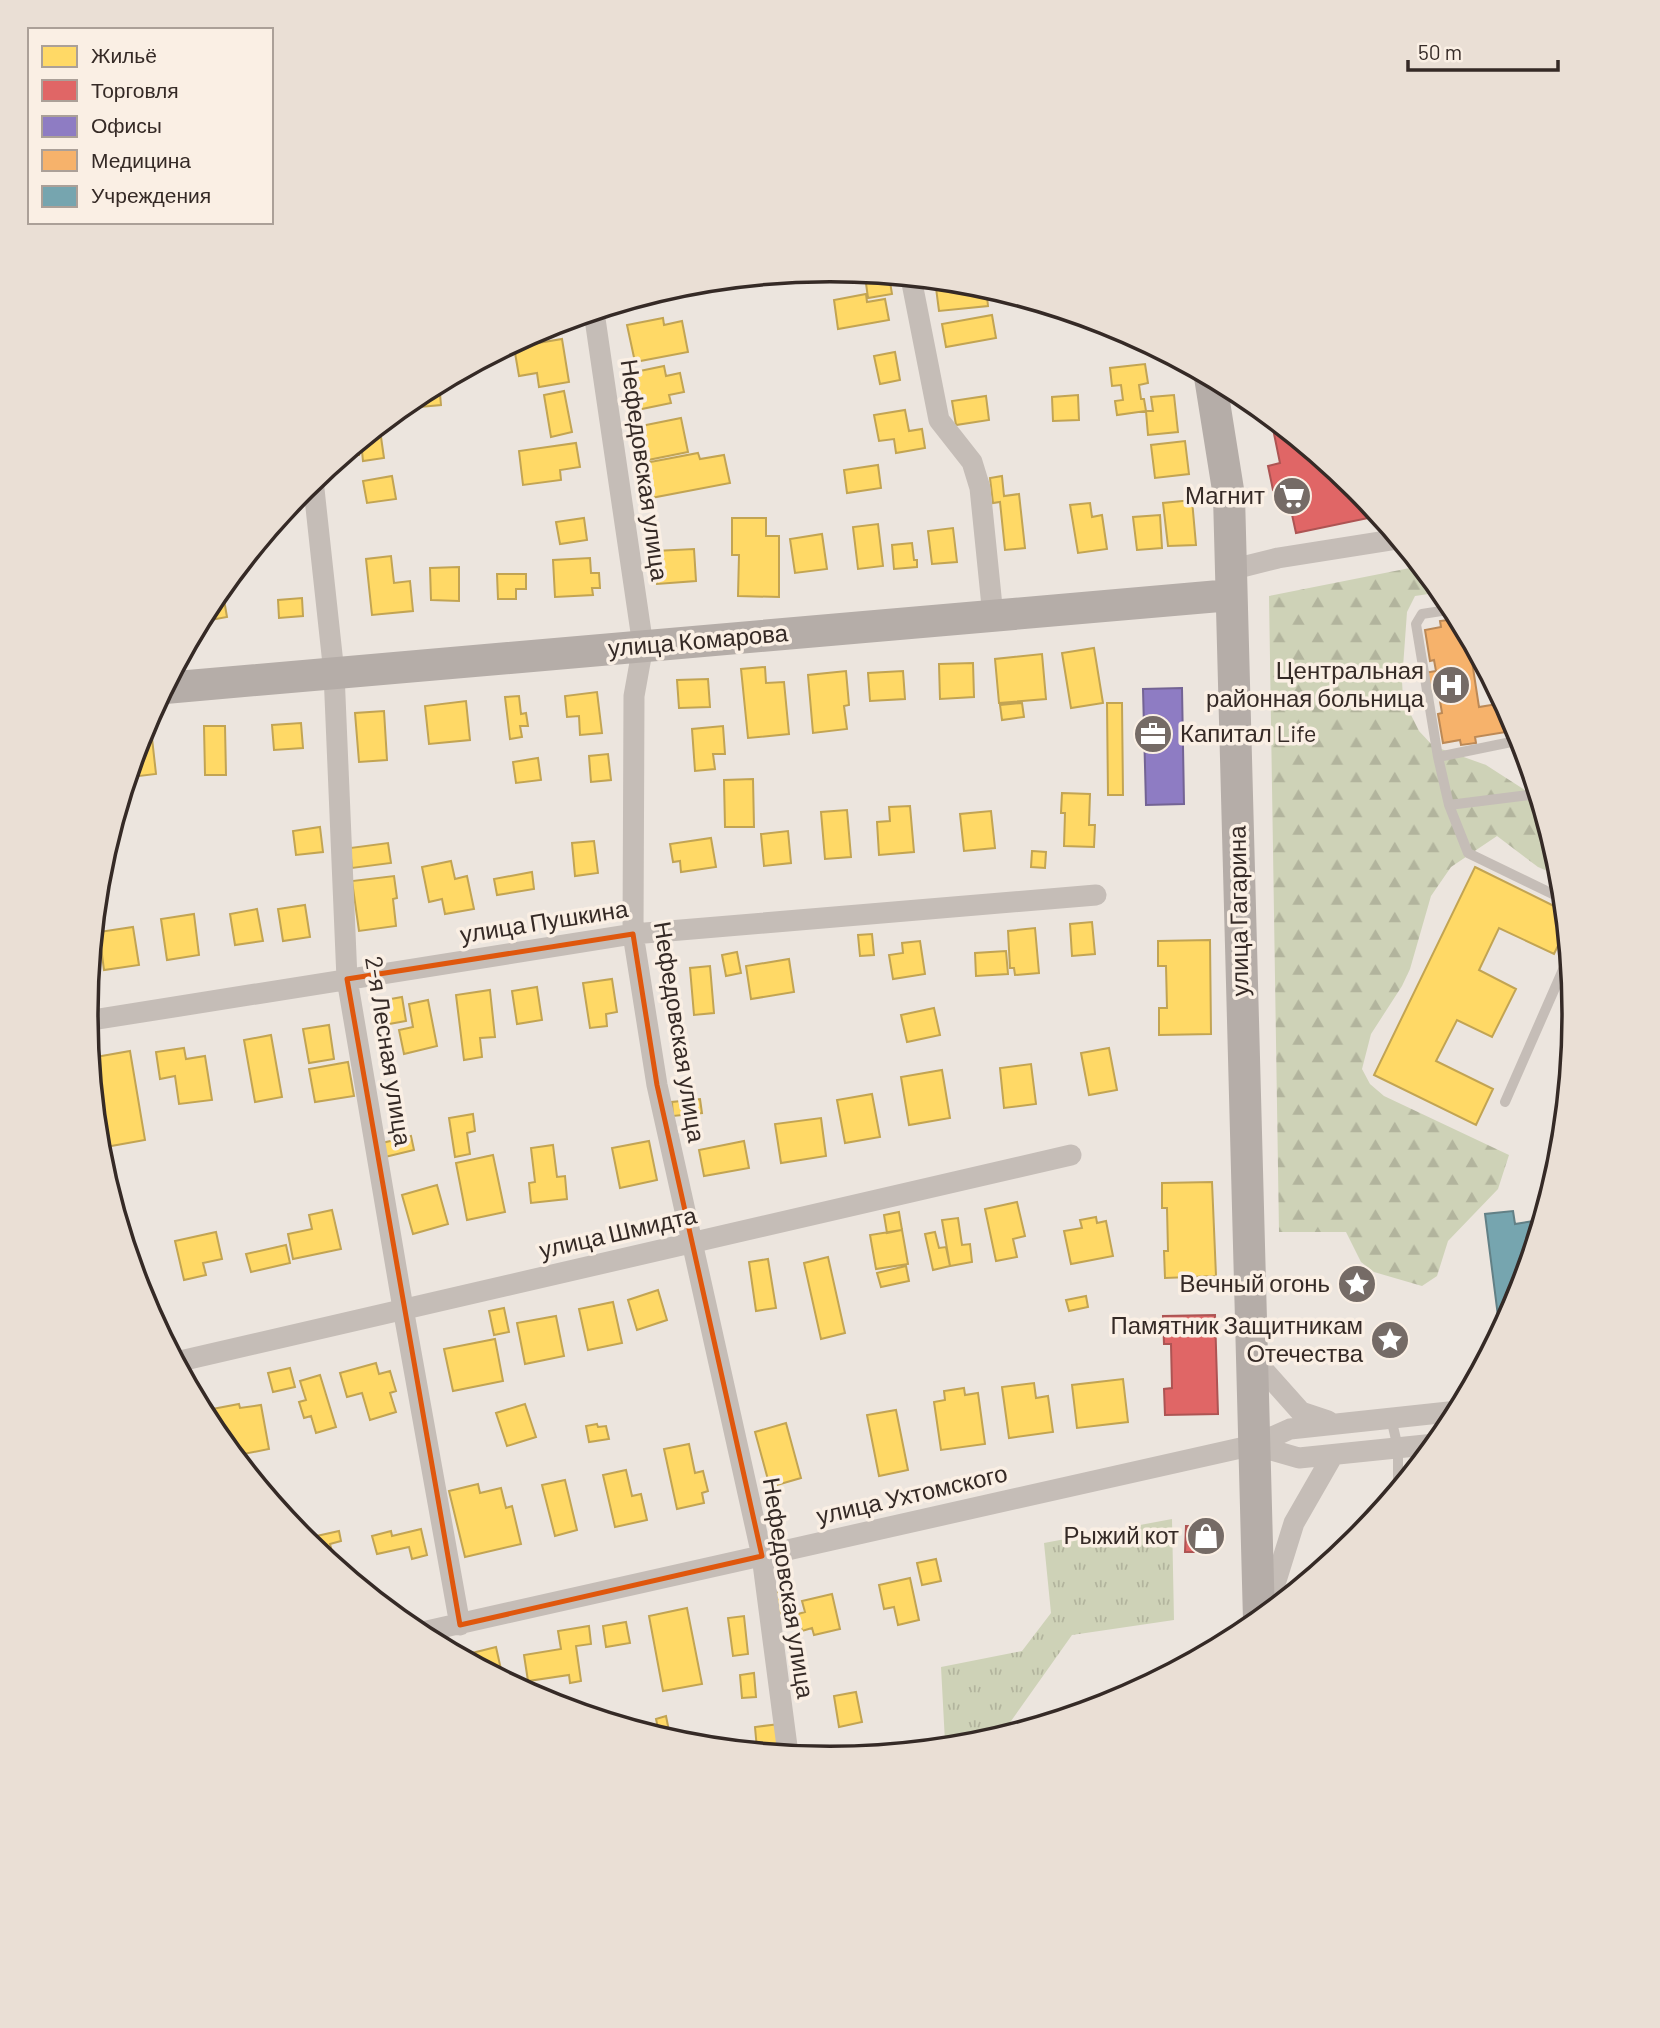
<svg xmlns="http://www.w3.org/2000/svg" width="1660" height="2028" viewBox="0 0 1660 2028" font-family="Barlow,sans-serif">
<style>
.forest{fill:url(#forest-firs)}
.park{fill:url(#park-tufts)}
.homes{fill:#ffd966;stroke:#c2a453;stroke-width:2}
.shops{fill:#e06666;stroke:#ad5453;stroke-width:2}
.offices{fill:#8e7cc3;stroke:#736394;stroke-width:2}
.health{fill:#f6b26b;stroke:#bc8956;stroke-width:2}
.public{fill:#76a5af;stroke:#628086;stroke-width:2}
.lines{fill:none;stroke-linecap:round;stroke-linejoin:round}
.lane{stroke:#c5bdb7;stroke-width:10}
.street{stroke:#c5bdb7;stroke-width:21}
.secondary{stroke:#b5ada8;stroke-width:32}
.marked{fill:none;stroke:#df570d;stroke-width:5;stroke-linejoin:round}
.labels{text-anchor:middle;stroke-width:7;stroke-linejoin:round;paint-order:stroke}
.street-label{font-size:24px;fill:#352a26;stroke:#faefe4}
.poi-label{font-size:24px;fill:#352a26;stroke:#faefe4;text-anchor:end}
.rim{fill:none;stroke:#352a26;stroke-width:3.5}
</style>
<defs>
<pattern id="forest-firs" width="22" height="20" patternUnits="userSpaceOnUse" patternTransform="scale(1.75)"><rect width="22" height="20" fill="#ced2b7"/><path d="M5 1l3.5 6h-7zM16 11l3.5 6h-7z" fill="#b2b49d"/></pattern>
<pattern id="park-tufts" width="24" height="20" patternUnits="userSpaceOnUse" patternTransform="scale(1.75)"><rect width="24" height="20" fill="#ced2b7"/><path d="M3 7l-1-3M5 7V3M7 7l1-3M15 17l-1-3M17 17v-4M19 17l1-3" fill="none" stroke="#b2b49d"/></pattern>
</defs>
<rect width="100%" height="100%" fill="#ece5de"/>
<path class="forest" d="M 1420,566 L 1442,592 L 1415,596 L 1407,612 L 1402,681 L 1403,699 L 1419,731 L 1433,746 L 1486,765 L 1539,799 L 1561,877 L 1538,867 L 1497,836 L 1451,867 L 1431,896 L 1410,969 L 1402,986 L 1371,1034 L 1362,1069 L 1370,1084 L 1384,1096 L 1509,1155 L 1498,1189 L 1448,1241 L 1437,1276 L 1422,1286 L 1374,1272 L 1361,1262 L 1346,1232 L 1279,1232 L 1269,596 Z"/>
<path class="park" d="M 1172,1519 L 1174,1620 L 1072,1635 L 1004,1731 L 945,1742 L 941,1667 L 1022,1651 L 1051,1613 L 1044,1543 Z"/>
<path class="homes" d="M 878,274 L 889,276 L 892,294 L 868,298 L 865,276 Z
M 973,284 L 986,287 L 988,306 L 939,311 L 936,288 Z
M 866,294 L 867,302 L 885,299 L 889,320 L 838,329 L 834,300 Z
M 992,315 L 996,338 L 946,347 L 942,324 Z
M 663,318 L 664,325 L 682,321 L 688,352 L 635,362 L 627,325 Z
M 562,339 L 569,382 L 539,387 L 537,373 L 519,376 L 514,347 Z
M 895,352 L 900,380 L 880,384 L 874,356 Z
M 1145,364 L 1148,383 L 1139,385 L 1141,399 L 1144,399 L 1146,411 L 1117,415 L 1115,401 L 1123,400 L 1121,385 L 1112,386 L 1110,368 Z
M 664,366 L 666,376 L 680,373 L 684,392 L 669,395 L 671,403 L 637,410 L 630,373 Z
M 439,383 L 441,405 L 420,407 L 419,394 Z
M 564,391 L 572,432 L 551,437 L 544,395 Z
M 1078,395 L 1079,420 L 1053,421 L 1052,397 Z
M 1174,395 L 1178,432 L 1148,435 L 1146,411 L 1153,411 L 1151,397 Z
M 986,396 L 989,420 L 956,425 L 952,401 Z
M 905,410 L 909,431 L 922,429 L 925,448 L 896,453 L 894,439 L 879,441 L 874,415 Z
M 681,418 L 688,452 L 643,461 L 636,427 Z
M 380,430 L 384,458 L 363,461 L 361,441 L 373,431 Z
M 1185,441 L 1189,474 L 1155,478 L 1151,445 Z
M 358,443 L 359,455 L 340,458 Z
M 576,443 L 580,467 L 560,470 L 561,480 L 523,485 L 519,451 Z
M 698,453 L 700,459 L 724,455 L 730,483 L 651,498 L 645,463 Z
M 878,465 L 881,488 L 847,493 L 844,470 Z
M 392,476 L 396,499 L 367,503 L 363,481 Z
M 1002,476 L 1004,496 L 1019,494 L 1025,548 L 1005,550 L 1000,502 L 993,503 L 990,478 Z
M 1192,500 L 1196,545 L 1168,546 L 1163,503 Z
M 1090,503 L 1092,517 L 1102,515 L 1107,549 L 1078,553 L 1070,505 Z
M 1160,515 L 1162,548 L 1137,550 L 1133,517 Z
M 584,518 L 587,540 L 560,544 L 556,522 Z
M 732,518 L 766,518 L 766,536 L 779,536 L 779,597 L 738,596 L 739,555 L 732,555 Z
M 878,524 L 883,566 L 858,569 L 853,527 Z
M 953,528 L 957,562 L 932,564 L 928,531 Z
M 822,534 L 827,569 L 795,573 L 790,539 Z
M 912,543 L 914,560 L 917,560 L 917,567 L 894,569 L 892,545 Z
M 694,549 L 696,581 L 657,584 L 655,551 Z
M 391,556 L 394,583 L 410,581 L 413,611 L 372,615 L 366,559 Z
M 590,558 L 591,573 L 599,573 L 600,588 L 592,588 L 593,595 L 555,597 L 553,560 Z
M 459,567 L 459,601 L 431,600 L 430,568 Z
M 497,574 L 526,574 L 526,589 L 516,589 L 516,599 L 498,599 Z
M 222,588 L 227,617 L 200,622 L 211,600 Z
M 302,598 L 303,616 L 279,618 L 278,600 Z
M 1094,648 L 1103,703 L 1071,708 L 1062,653 Z
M 1042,654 L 1046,699 L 999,703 L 995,659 Z
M 973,663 L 974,697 L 940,699 L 939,664 Z
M 765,667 L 766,683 L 784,682 L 789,734 L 748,738 L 741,669 Z
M 846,671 L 849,705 L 844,706 L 847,729 L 813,733 L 808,675 Z
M 903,671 L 905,699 L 870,701 L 868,673 Z
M 708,679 L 710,707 L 679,708 L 677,680 Z
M 597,692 L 602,733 L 580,735 L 579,716 L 567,717 L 565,696 Z
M 519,696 L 521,714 L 526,713 L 528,726 L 520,726 L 522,737 L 510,739 L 505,697 Z
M 466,701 L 470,740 L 429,744 L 425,706 Z
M 1022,703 L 1024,717 L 1002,720 L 1000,705 Z
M 1107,703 L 1122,703 L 1123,795 L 1108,795 Z
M 384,711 L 387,760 L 359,762 L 355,713 Z
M 301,723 L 303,748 L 274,750 L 272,725 Z
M 204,726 L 225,726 L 226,775 L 205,775 Z
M 723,726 L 725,754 L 713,754 L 715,769 L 695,771 L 692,729 Z
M 151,729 L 156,774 L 131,777 L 130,769 L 142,730 Z
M 608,754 L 611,780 L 591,782 L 589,756 Z
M 538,758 L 541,780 L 516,783 L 513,762 Z
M 753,779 L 754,827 L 725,827 L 724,780 Z
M 1062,793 L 1090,794 L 1089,825 L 1095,825 L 1094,847 L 1064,846 L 1065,813 L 1061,813 Z
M 910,806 L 914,852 L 879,855 L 877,822 L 890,821 L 889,807 Z
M 847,810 L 851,857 L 825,859 L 821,812 Z
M 991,811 L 995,848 L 964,851 L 960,814 Z
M 320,827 L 323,852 L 296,855 L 293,831 Z
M 788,831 L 791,863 L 764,866 L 761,834 Z
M 711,838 L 716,867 L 681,872 L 680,861 L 673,862 L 670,844 Z
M 594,841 L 598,873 L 575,876 L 572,843 Z
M 388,843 L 391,863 L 352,868 L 350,848 Z
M 1032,851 L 1046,852 L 1045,868 L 1031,867 Z
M 451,861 L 455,879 L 467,876 L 474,909 L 445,914 L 442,899 L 429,902 L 422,867 Z
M 1475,867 L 1564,911 L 1566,929 L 1554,954 L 1499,928 L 1479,970 L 1516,989 L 1492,1037 L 1457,1020 L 1436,1061 L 1493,1089 L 1476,1125 L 1374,1075 Z
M 532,872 L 534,889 L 497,895 L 494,879 Z
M 394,876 L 397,898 L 393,899 L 396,926 L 359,931 L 352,881 Z
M 305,905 L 310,937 L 283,941 L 278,909 Z
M 257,909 L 263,941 L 235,945 L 230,914 Z
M 194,914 L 199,955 L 167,960 L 161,919 Z
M 1092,922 L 1095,954 L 1072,956 L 1070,924 Z
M 133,927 L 139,965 L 104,970 L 99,932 Z
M 1035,928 L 1039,973 L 1015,975 L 1014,968 L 1010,968 L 1008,931 Z
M 872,934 L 874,955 L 860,956 L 858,935 Z
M 1210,940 L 1211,1034 L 1159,1035 L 1159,1008 L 1167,1008 L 1166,966 L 1158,966 L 1158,941 Z
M 920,941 L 925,974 L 893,979 L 889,955 L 903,953 L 902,943 Z
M 1006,951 L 1008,974 L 976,976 L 975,953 Z
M 737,952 L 741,973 L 726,976 L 722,955 Z
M 789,959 L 794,992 L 751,999 L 746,966 Z
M 710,966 L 714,1013 L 694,1015 L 690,968 Z
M 612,979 L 617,1012 L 606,1014 L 607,1026 L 590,1028 L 583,983 Z
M 537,987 L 542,1020 L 517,1024 L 512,991 Z
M 490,990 L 495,1037 L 480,1038 L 482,1057 L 464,1060 L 456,995 Z
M 402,997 L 406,1021 L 389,1024 L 385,1000 Z
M 428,1000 L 437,1046 L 404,1054 L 399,1030 L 413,1027 L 409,1004 Z
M 934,1008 L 940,1035 L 907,1042 L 901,1015 Z
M 329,1025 L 334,1059 L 309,1063 L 303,1029 Z
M 271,1035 L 282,1097 L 255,1102 L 244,1040 Z
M 184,1048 L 186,1059 L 205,1056 L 212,1100 L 179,1104 L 175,1076 L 160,1079 L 156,1052 Z
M 1109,1048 L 1117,1090 L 1089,1095 L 1081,1053 Z
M 130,1051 L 145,1140 L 100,1148 L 90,1058 Z
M 348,1062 L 354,1096 L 315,1102 L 309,1069 Z
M 1031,1064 L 1036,1104 L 1004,1108 L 1000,1068 Z
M 942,1070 L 950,1118 L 909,1125 L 901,1077 Z
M 872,1094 L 880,1137 L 845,1143 L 837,1100 Z
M 700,1099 L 702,1113 L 673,1116 L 672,1102 Z
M 473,1114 L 475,1131 L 467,1133 L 470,1154 L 455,1157 L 449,1118 Z
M 821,1118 L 826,1156 L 781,1163 L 775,1124 Z
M 411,1136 L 414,1150 L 385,1157 L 382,1143 Z
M 649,1141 L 657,1180 L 620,1188 L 612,1148 Z
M 744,1141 L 749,1168 L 704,1176 L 699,1150 Z
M 553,1145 L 557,1177 L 565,1176 L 567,1199 L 531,1203 L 529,1183 L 535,1182 L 531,1148 Z
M 493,1155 L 505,1212 L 467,1220 L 456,1163 Z
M 1212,1182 L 1216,1276 L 1165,1278 L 1164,1251 L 1168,1251 L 1167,1208 L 1162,1208 L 1162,1183 Z
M 437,1185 L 448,1224 L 413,1234 L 402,1195 Z
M 1017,1202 L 1025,1236 L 1013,1239 L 1017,1257 L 996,1261 L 985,1209 Z
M 332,1210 L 341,1249 L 293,1259 L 288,1234 L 312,1229 L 309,1215 Z
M 899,1212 L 902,1230 L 887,1233 L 884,1215 Z
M 1096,1217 L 1097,1223 L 1106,1221 L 1113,1256 L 1071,1264 L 1064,1231 L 1082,1228 L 1080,1220 Z
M 958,1218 L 962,1245 L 970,1244 L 972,1262 L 950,1266 L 942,1220 Z
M 902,1230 L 908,1264 L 876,1269 L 870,1235 Z
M 216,1232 L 222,1259 L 203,1263 L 206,1275 L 184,1280 L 175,1241 Z
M 935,1232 L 939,1248 L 946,1247 L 950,1266 L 933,1270 L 925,1234 Z
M 286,1245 L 290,1263 L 251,1272 L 246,1254 Z
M 828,1257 L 845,1333 L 821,1339 L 804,1263 Z
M 768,1259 L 776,1308 L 756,1311 L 749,1262 Z
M 906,1266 L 909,1281 L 881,1287 L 877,1273 Z
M 658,1290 L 667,1320 L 637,1330 L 628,1300 Z
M 1086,1296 L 1088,1307 L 1069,1311 L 1066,1300 Z
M 613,1302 L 622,1343 L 588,1350 L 579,1309 Z
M 504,1308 L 509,1332 L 494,1335 L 489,1311 Z
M 556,1316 L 564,1356 L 525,1364 L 517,1323 Z
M 495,1339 L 503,1381 L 453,1391 L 444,1349 Z
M 376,1363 L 379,1374 L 390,1371 L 396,1391 L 390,1393 L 396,1412 L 370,1420 L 362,1393 L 347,1397 L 340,1373 Z
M 290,1368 L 295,1387 L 273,1392 L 268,1373 Z
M 320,1375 L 336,1427 L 316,1433 L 311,1416 L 304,1418 L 299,1402 L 306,1400 L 300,1381 Z
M 1123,1379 L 1128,1422 L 1077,1428 L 1072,1385 Z
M 1034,1383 L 1036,1398 L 1048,1396 L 1053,1432 L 1009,1438 L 1002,1387 Z
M 964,1388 L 965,1395 L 978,1393 L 985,1444 L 941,1450 L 934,1402 L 945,1400 L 944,1391 Z
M 239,1404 L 240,1408 L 261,1405 L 269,1449 L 234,1456 L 211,1427 L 207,1410 Z
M 525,1404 L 536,1437 L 507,1446 L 496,1413 Z
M 896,1410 L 908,1470 L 879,1476 L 867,1415 Z
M 786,1423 L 801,1478 L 770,1487 L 755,1432 Z
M 597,1424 L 598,1427 L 606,1426 L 609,1439 L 589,1442 L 586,1426 Z
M 689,1444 L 695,1473 L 703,1471 L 708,1491 L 702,1493 L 704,1503 L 677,1509 L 664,1449 Z
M 626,1470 L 632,1496 L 641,1494 L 647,1520 L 615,1527 L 603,1475 Z
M 565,1480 L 577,1530 L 555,1536 L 542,1485 Z
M 478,1484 L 480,1493 L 501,1488 L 506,1508 L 512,1506 L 521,1544 L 465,1557 L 449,1491 Z
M 421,1529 L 427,1555 L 412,1559 L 409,1547 L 377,1554 L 372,1536 L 391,1531 L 392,1536 Z
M 339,1531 L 341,1541 L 330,1544 L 336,1567 L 303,1539 Z
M 936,1559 L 941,1581 L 922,1585 L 917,1563 Z
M 910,1578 L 919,1620 L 898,1625 L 894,1607 L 884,1609 L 879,1585 Z
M 791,1590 L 794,1611 L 777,1614 L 773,1593 Z
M 832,1594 L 840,1629 L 814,1635 L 812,1628 L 802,1631 L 798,1614 L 805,1612 L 802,1601 Z
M 687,1608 L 702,1684 L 663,1691 L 649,1616 Z
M 744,1616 L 748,1654 L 733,1656 L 728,1618 Z
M 626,1622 L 630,1643 L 606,1647 L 603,1626 Z
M 589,1626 L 591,1644 L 576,1646 L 581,1681 L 570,1683 L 569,1675 L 528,1681 L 524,1655 L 561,1649 L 558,1631 Z
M 496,1647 L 502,1674 L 497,1676 L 475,1664 L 472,1653 Z
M 754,1673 L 756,1697 L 742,1698 L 740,1675 Z
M 856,1692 L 862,1722 L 839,1727 L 834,1696 Z
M 666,1716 L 670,1736 L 663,1737 L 660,1737 L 656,1719 Z
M 779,1724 L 781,1746 L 757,1749 L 755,1727 Z
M 855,1753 L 855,1756 L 822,1758 L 822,1755 Z"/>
<path class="shops" d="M 1277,423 L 1357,488 L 1372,507 L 1373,517 L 1296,533 L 1286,487 L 1273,490 L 1268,466 L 1280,463 L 1272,424 Z
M 1215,1315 L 1218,1414 L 1165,1415 L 1164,1389 L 1172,1388 L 1171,1344 L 1164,1344 L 1163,1316 Z
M 1186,1526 L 1212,1527 L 1212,1552 L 1185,1552 Z"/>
<path class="offices" d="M 1182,688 L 1184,804 L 1146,805 L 1143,689 Z"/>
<path class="health" d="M 1455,619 L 1456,626 L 1462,625 L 1477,653 L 1471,655 L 1479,707 L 1503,703 L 1518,730 L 1475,737 L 1476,743 L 1461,745 L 1460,740 L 1443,743 L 1438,714 L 1442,713 L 1438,689 L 1427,691 L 1424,673 L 1436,671 L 1434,660 L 1430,661 L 1425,630 L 1441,627 L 1440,621 Z"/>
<path class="public" d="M 1513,1211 L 1515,1224 L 1534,1221 L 1536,1238 L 1534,1244 L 1529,1244 L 1530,1257 L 1517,1299 L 1500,1332 L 1485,1214 Z"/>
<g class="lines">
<path class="lane" d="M 1454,609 L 1422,614 L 1416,624 L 1438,757 L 1521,740
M 1438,757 L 1449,805 L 1537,794
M 1449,805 L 1468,853 L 1563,899
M 1505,1102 L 1569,956
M 1391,1418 L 1398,1448 L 1398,1490"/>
<path class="street" d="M 911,278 L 939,420 L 972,462 L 980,488 L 993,616
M 594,312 L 643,646 L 634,696 L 633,934 L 657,1085 L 762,1556 L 788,1754
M 313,480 L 334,673 L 347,979 L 403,1308 L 460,1625
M 1230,570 L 1278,558 L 1398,539
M 86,1021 L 633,934 L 1096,895
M 1251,1356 L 1301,1412 L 1328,1421
M 176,1362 L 1071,1155
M 1254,1445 L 1299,1458 L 1435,1444
M 1266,1613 L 1294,1523 L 1333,1455
M 418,1633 L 1254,1445 L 1290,1429 L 1458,1411"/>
<path class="secondary" d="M 1210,377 L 1229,496 L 1259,1620
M 165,688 L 1231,595"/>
</g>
<path class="marked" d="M 633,934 L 657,1085 L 762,1556 L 460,1625 L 347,979 Z"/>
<defs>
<symbol id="supermarket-disc" viewBox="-11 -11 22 22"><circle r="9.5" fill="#756b66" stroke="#faefe4"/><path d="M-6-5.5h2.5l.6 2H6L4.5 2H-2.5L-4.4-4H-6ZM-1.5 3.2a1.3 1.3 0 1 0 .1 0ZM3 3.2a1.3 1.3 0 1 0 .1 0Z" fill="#fff"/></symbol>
<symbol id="hospital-disc" viewBox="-11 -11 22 22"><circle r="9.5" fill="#756b66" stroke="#faefe4"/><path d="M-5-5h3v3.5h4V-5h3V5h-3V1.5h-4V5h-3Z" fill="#fff"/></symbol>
<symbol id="office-disc" viewBox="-11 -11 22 22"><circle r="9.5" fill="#756b66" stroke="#faefe4"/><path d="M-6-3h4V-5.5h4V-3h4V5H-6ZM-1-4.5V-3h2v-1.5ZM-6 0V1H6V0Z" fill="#fff"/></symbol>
<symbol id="sight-disc" viewBox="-11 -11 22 22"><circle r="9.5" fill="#756b66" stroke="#faefe4"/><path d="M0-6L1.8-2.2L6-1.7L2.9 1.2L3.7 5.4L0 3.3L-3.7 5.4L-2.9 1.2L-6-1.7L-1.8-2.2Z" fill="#fff"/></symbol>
<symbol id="shop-disc" viewBox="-11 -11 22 22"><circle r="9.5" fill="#756b66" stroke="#faefe4"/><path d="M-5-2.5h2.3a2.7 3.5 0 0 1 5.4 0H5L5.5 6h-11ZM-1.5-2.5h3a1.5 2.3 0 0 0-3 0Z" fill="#fff"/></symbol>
</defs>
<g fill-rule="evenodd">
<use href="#supermarket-disc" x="1270" y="474" width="44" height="44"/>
<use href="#hospital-disc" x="1429" y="663" width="44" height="44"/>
<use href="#office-disc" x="1131" y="712" width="44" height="44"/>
<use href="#sight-disc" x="1335" y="1262" width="44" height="44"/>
<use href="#sight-disc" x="1368" y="1318" width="44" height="44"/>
<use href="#shop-disc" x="1184" y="1514" width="44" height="44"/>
</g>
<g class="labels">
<g class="street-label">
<text transform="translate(644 470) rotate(82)" y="8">Нефедовская улица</text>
<text transform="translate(698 641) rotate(-5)" y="8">улица Комарова</text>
<text transform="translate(1239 911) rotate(-91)" y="8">улица Гагарина</text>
<text transform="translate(544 922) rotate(-9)" y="8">улица Пушкина</text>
<text transform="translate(679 1032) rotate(81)" y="8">Нефедовская улица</text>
<text transform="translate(388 1051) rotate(81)" y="8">2-я Лесная улица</text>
<text transform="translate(618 1233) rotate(-13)" y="8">улица Шмидта</text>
<text transform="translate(912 1495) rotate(-13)" y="8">улица Ухтомского</text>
<text transform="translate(788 1588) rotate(81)" y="8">Нефедовская улица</text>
</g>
<g class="poi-label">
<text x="1265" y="504">Магнит</text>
<text x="1424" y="679">Центральная<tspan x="1424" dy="28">районная больница</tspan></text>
<text x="1180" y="742" text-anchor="start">Капитал Life</text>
<text x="1330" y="1292">Вечный огонь</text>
<text x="1363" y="1334">Памятник Защитникам<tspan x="1363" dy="28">Отечества</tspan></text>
<text x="1179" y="1544">Рыжий кот</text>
</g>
</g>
<path d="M0 0H1660V2028H0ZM98 1014a732 732 0 1 1 1464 0a732 732 0 1 1-1464 0Z" fill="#eadfd5" fill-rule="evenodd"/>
<path class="rim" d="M98 1014a732 732 0 1 1 1464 0a732 732 0 1 1-1464 0Z"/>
<rect x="28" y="28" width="245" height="196" fill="#faefe4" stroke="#aba098" stroke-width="2"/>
<rect x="42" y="46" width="35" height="21" fill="#ffd966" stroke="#aba098" stroke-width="2"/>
<text x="91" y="63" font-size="21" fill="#352a26">Жильё</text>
<rect x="42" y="80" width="35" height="21" fill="#e06666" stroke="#aba098" stroke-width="2"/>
<text x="91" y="98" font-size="21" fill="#352a26">Торговля</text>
<rect x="42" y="116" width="35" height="21" fill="#8e7cc3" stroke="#aba098" stroke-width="2"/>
<text x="91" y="133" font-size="21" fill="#352a26">Офисы</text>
<rect x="42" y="150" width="35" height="21" fill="#f6b26b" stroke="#aba098" stroke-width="2"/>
<text x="91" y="168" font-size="21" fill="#352a26">Медицина</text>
<rect x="42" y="186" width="35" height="21" fill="#76a5af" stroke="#aba098" stroke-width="2"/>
<text x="91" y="203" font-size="21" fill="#352a26">Учреждения</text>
<path d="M1408 60v10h150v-10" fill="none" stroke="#352a26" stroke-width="3.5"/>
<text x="1418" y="60" font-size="21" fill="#352a26" stroke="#faefe4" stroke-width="5" paint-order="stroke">50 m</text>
</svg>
